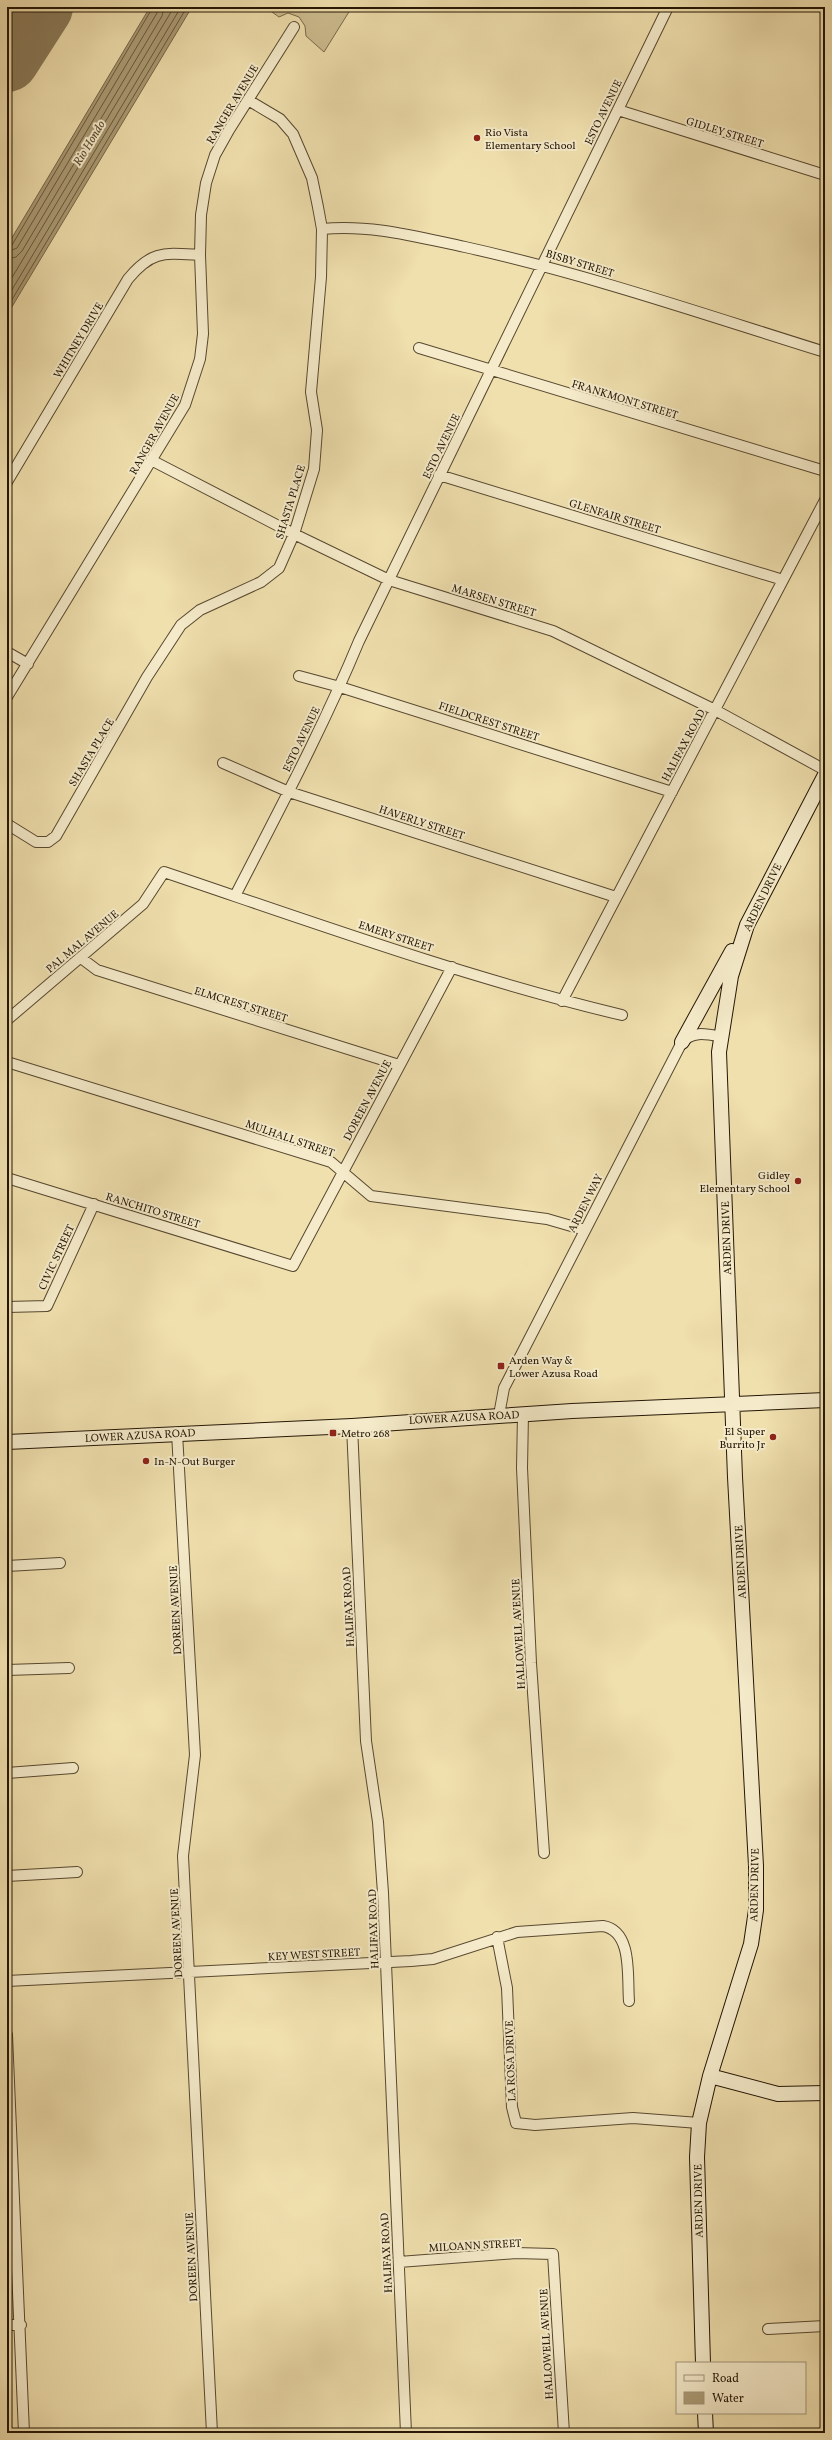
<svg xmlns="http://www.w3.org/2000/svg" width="832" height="2440" viewBox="0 0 832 2440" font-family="Vollkorn,serif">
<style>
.green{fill:#cdbe91;stroke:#786a4c}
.water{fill:#ab9b75;stroke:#756649}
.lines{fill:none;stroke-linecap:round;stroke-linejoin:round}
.shore{stroke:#68583e;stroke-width:1}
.runway{stroke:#8a7b5a;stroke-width:64}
.street-casing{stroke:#574830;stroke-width:12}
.secondary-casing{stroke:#241606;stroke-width:16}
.street{stroke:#f5ebca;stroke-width:10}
.secondary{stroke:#f5ebca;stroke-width:14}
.poi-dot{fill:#8f2418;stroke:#f5ebca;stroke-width:1.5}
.labels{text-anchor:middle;stroke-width:4;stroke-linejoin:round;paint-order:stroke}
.street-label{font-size:11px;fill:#241606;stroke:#f5ebca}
.poi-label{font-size:11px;fill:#241606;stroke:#f5ebca;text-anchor:start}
.water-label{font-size:12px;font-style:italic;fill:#5a4b32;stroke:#f5ebca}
</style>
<rect width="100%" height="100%" fill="#f0e0ae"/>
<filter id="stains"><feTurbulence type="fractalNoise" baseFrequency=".005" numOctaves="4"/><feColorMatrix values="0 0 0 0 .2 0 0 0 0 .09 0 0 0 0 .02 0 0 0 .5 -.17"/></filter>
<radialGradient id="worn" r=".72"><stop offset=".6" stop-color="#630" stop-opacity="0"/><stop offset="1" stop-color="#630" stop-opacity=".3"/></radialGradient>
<path class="green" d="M 265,7 L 352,7 L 324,52 L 306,36 L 305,26 L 299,17 L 288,13 L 279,17 Z"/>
<path class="water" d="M 150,7 L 192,7 L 7,315 L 7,246 Z"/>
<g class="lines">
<path class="shore" d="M 7,247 L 12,245 L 153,7
M 7,252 L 17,248 L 157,13 L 158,7
M 7,259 L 16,257 L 22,251 L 162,16 L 164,7
M 7,286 L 174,7
M 7,298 L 181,7
M 7,308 L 187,7"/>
<path class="runway" d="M 7,60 L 41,7"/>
<defs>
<path id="street" d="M 618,110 L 825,175
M 322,229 C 371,224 417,237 465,247 C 587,274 706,315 825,352
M 419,348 L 825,471
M 153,461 L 294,534 L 389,580 L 553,631 L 715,710 L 825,770
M 439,475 L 783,580
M 7,482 L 128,279 C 152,250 164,253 200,255
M 7,652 L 28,664
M 299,676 L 340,687 L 672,792
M 7,697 L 185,405 L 200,359 L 203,334 L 200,255 L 201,215 L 206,183 L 215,155 L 229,130 L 294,27
M 223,763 L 289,792 L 616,897
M 7,824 L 36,842 L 48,842 L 56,836 L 147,677 L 181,625 L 200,610 L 261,582 L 279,568 L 294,534 L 314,469 L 317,430 L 311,392 L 321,277 L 322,229 L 318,207 L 312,178 L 293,134 L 280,119 L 248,100
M 235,896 C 278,812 323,728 359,641 L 668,7
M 81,958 L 97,970 L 399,1065
M 562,1001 L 825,500
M 7,1020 L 143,904 L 164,872 C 315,923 467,978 622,1015
M 7,1062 L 331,1162 L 371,1196 L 547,1219 L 585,1230
M 7,1178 L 293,1266 L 452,967
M 7,1307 L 47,1306 L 94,1204
M 523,1414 L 522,1468 L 531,1663 L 544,1853
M 499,1415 L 504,1388 L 681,1044 C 691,1030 707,1034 722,1037
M 352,1426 L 366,1741 L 378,1822 L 383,1893 L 406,2433
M 177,1433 L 195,1755 L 183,1856 L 212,2433
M 7,1566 L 60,1563
M 7,1670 L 69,1668
M 7,1773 L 73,1768
M 7,1876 L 77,1872
M 497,1937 L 507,1988 L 512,2107 L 516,2123 L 535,2125 L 633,2118 L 699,2123
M 7,1981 L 411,1961 L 433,1959 L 517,1932 L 603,1926 C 633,1931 627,1977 629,2001
M 7,2035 L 24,2433
M 399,2262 L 516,2253 L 553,2254 L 564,2433
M 7,2325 L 21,2325
M 768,2329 L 825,2326"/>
<path id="secondary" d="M 682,1042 L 732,951
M 7,1442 L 352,1426 L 572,1411 L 825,1400
M 710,2076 L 778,2094 L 825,2093
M 703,2363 L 697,2157 L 699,2123 L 710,2076 L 751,1944 L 756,1910 L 756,1866 L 735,1477 L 719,1052 L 731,976 L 747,925 L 825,775
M 705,2413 L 706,2433"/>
</defs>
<use href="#street" class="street-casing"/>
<use href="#secondary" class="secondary-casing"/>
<use href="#street" class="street"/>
<use href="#secondary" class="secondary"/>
</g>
<g class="poi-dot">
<circle cx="477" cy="138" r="4"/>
<circle cx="798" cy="1181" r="4"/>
<rect x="497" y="1362" width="8" height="8" rx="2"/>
<rect x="329" y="1429" width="8" height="8" rx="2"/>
<circle cx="773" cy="1437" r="4"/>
<circle cx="146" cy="1461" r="4"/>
</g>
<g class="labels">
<g class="street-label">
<text transform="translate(232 104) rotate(-59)" y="4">RANGER AVENUE</text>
<text transform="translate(603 112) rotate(-64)" y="4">ESTO AVENUE</text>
<text transform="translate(725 132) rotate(17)" y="4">GIDLEY STREET</text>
<text transform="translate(580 263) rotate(17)" y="4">BISBY STREET</text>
<text transform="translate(78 340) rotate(-59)" y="4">WHITNEY DRIVE</text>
<text transform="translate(625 399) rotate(17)" y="4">FRANKMONT STREET</text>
<text transform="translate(154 434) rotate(-61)" y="4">RANGER AVENUE</text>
<text transform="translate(441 446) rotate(-64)" y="4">ESTO AVENUE</text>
<text transform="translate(290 502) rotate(-73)" y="4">SHASTA PLACE</text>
<text transform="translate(615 516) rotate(17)" y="4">GLENFAIR STREET</text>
<text transform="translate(494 600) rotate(17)" y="4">MARSEN STREET</text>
<text transform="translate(489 721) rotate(18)" y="4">FIELDCREST STREET</text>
<text transform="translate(301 739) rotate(-64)" y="4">ESTO AVENUE</text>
<text transform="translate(683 745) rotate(-62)" y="4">HALIFAX ROAD</text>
<text transform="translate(91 752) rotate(-59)" y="4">SHASTA PLACE</text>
<text transform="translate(422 822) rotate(18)" y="4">HAVERLY STREET</text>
<text transform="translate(762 897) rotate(-64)" y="4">ARDEN DRIVE</text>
<text transform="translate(396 936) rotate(18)" y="4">EMERY STREET</text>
<text transform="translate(82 941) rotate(-40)" y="4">PAL MAL AVENUE</text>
<text transform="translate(241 1004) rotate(17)" y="4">ELMCREST STREET</text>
<text transform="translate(367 1100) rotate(-62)" y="4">DOREEN AVENUE</text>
<text transform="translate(290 1138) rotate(19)" y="4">MULHALL STREET</text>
<text transform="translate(585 1203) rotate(-63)" y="4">ARDEN WAY</text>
<text transform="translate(153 1210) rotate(17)" y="4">RANCHITO STREET</text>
<text transform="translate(726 1238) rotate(-92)" y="4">ARDEN DRIVE</text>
<text transform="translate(56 1257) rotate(-65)" y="4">CIVIC STREET</text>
<text transform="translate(464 1417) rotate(-3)" y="4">LOWER AZUSA ROAD</text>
<text transform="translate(140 1435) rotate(-3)" y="4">LOWER AZUSA ROAD</text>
<text transform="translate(740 1562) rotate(-93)" y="4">ARDEN DRIVE</text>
<text transform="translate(348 1607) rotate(-93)" y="4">HALIFAX ROAD</text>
<text transform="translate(175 1610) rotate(-93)" y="4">DOREEN AVENUE</text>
<text transform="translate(518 1634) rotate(-93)" y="4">HALLOWELL AVENUE</text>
<text transform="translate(754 1885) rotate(-89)" y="4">ARDEN DRIVE</text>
<text transform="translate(373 1929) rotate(-92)" y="4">HALIFAX ROAD</text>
<text transform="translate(176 1933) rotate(-93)" y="4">DOREEN AVENUE</text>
<text transform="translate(314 1954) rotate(-3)" y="4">KEY WEST STREET</text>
<text transform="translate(510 2061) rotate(-92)" y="4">LA ROSA DRIVE</text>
<text transform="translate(698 2201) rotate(-91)" y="4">ARDEN DRIVE</text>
<text transform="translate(475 2245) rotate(-3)" y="4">MILOANN STREET</text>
<text transform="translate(386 2253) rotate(-93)" y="4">HALIFAX ROAD</text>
<text transform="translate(191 2257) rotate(-93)" y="4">DOREEN AVENUE</text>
<text transform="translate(546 2344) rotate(-93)" y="4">HALLOWELL AVENUE</text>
</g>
<g class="poi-label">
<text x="485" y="136">Rio Vista<tspan x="485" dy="13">Elementary School</tspan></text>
<text x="790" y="1179" text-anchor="end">Gidley<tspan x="790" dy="13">Elementary School</tspan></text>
<text x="509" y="1364">Arden Way &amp;<tspan x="509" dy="13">Lower Azusa Road</tspan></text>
<text x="765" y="1435" text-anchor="end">El Super<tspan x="765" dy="13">Burrito Jr</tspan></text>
<text x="341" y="1437">Metro 268</text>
<text x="154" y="1465">In-N-Out Burger</text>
</g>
<g class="water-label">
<text transform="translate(89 143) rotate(-59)" y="4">Rio Hondo</text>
</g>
</g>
<rect width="832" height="2440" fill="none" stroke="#f0e0ae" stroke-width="24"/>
<rect x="8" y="8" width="816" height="2424" fill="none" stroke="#241606" stroke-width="2"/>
<rect x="12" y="12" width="808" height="2416" fill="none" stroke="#241606"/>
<rect x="676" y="2362" width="130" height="52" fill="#f5ebca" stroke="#a1967c"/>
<rect x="684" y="2375" width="20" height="6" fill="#f5ebca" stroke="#a1967c"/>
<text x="712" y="2382" font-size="12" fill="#241606">Road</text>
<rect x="684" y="2392" width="20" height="12" fill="#ab9b75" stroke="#a1967c"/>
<text x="712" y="2402" font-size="12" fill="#241606">Water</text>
<rect width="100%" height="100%" filter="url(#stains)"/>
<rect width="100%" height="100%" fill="url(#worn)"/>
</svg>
